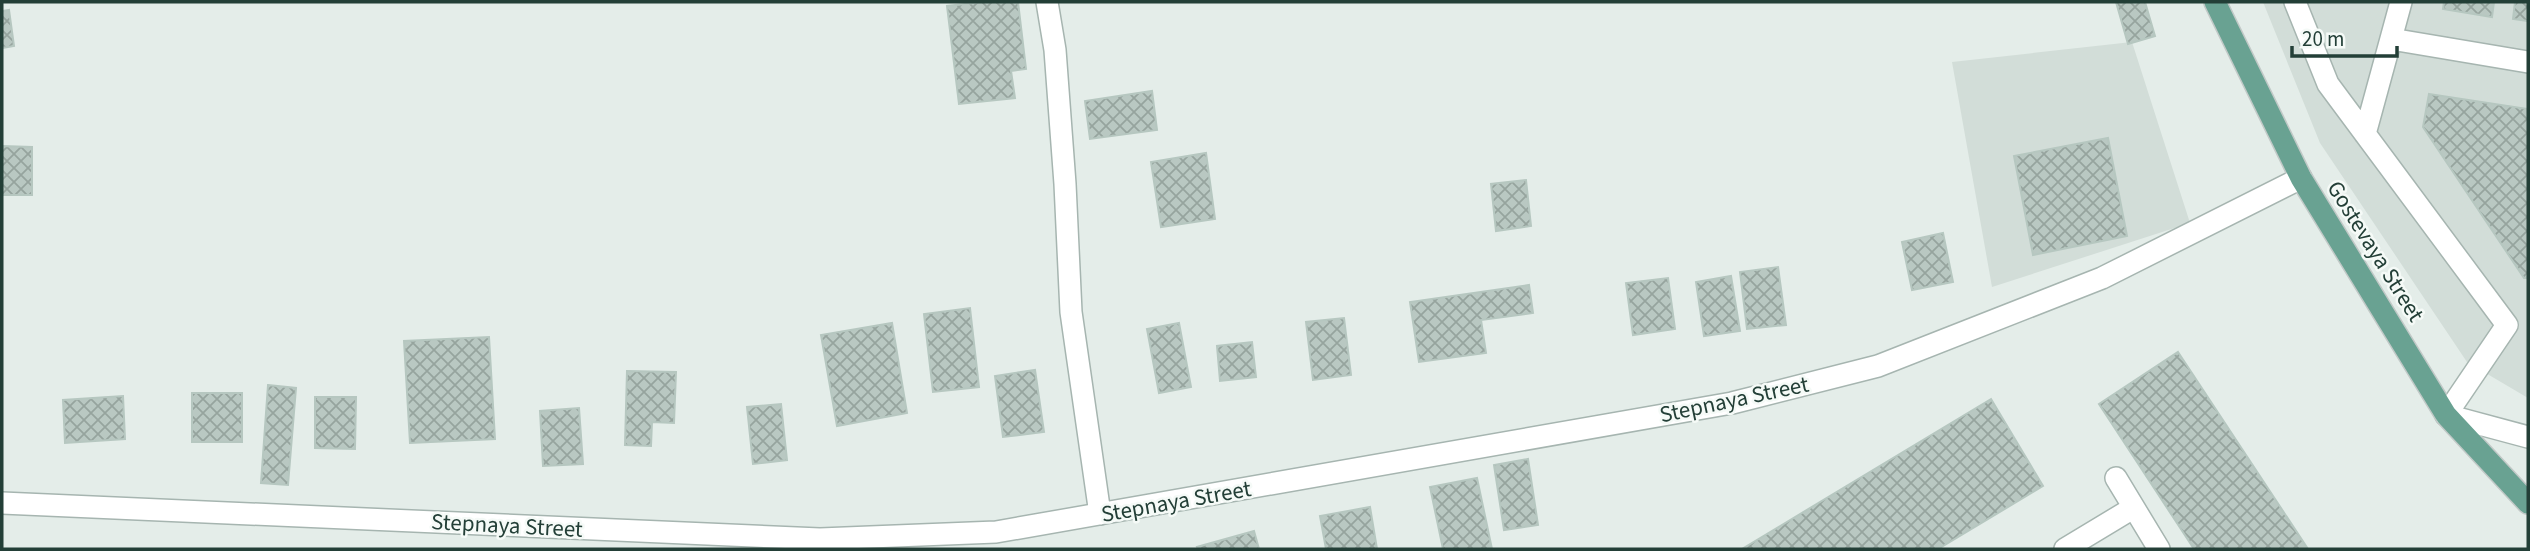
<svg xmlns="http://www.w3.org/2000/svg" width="2530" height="551" viewBox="0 0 2530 551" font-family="'Source Sans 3',sans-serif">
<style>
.built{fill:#d2ddd8}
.building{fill:url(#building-cross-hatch);stroke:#b6c7c0;stroke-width:2}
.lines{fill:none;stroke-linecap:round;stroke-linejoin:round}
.minor-casing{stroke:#a6b5b0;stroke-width:24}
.major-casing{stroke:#c1c9c7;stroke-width:24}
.minor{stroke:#fff;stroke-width:21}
.major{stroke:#69a292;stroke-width:21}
.labels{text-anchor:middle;stroke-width:5;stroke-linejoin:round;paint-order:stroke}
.street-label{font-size:23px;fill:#233f37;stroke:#f5faf7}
</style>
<defs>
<pattern id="building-cross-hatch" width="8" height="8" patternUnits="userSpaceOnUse" patternTransform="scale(1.75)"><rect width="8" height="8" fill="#b9c8c2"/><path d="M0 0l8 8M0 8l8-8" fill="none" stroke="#96a49e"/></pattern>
</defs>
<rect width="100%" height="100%" fill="#e4ede9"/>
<path class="built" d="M 2263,2 L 2528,2 L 2528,398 L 2467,362 L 2320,143 Z
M 2132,42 L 2190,223 L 1992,287 L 1952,62 Z"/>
<path class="building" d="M 983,2 L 1018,2 L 1026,69 L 1011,71 L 1015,98 L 959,104 L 947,6 Z
M 2116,2 L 2145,2 L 2155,36 L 2128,44 Z
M 2444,2 L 2494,2 L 2492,17 L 2443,9 Z
M 2515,2 L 2528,2 L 2528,21 L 2513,19 Z
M 9,10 L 14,46 L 2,48 L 2,11 Z
M 1152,91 L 1157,130 L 1090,139 L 1085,101 Z
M 2429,94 L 2528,109 L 2528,278 L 2524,278 L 2423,127 Z
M 2108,138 L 2127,236 L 2033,255 L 2014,156 Z
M 2,146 L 32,147 L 32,195 L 2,195 Z
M 1206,153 L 1215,219 L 1161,227 L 1151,162 Z
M 1526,180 L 1531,226 L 1496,231 L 1491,184 Z
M 1943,233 L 1953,282 L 1912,290 L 1902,242 Z
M 1778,267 L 1786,325 L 1747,329 L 1740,272 Z
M 1731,276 L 1740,331 L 1704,336 L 1696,282 Z
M 1668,278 L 1675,329 L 1633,335 L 1626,283 Z
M 1529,285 L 1533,313 L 1481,320 L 1486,353 L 1419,362 L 1410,302 Z
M 970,308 L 979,387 L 933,392 L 924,314 Z
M 1344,318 L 1351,375 L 1313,380 L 1306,322 Z
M 892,323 L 907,413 L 837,426 L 821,335 Z
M 1179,323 L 1191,387 L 1159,393 L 1147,329 Z
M 489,337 L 495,439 L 410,443 L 404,341 Z
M 1252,342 L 1256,377 L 1220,381 L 1217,346 Z
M 2178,352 L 2308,549 L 2194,549 L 2099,404 Z
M 1035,370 L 1044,432 L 1003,437 L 995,376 Z
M 627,371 L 676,372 L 674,423 L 652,422 L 651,446 L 625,445 Z
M 268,385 L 296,388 L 288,485 L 261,483 Z
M 192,393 L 242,393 L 242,442 L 192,442 Z
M 123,396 L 125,439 L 65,443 L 63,400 Z
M 315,397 L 356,397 L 355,449 L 315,448 Z
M 1991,399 L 2043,486 L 1938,549 L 1742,549 Z
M 781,404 L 787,460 L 753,464 L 747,407 Z
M 579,408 L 583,464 L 543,466 L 540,411 Z
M 1528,459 L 1538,525 L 1504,530 L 1494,465 Z
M 1477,478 L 1492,549 L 1443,549 L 1430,487 Z
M 1370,507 L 1377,549 L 1326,549 L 1320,516 Z
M 1254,531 L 1259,549 L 1198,549 L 1197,547 Z"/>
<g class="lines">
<defs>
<path id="minor" d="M 1047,2 L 1055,50 L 1065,184 L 1071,312 L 1100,514
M 2295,2 L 2328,84 L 2507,325 L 2446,415 L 2528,437
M 2391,39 L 2528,62
M 2365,134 L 2401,2
M 2116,478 L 2159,549
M 2,503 L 820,539 L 996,532 L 1732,403 L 1878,366 L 2102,278 L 2301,178
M 2065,549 L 2133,508"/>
<path id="major" d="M 2215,2 L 2301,178 L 2446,415 L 2528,503"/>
</defs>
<use href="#minor" class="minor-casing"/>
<use href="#major" class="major-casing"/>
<use href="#minor" class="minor"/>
<use href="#major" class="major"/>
</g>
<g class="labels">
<g class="street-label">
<text transform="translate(2376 251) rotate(58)" y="8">Gostevaya Street</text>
<text transform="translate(1734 399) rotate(-12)" y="8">Stepnaya Street</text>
<text transform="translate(1176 501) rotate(-10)" y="8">Stepnaya Street</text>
<text transform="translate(507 525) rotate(3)" y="8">Stepnaya Street</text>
</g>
</g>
<rect width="2530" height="551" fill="none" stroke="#233f37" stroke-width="7"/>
<path d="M2292 46v10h105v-10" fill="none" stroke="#233f37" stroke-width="3.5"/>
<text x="2302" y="46" font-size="21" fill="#233f37" stroke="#f5faf7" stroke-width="5" paint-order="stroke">20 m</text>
</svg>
